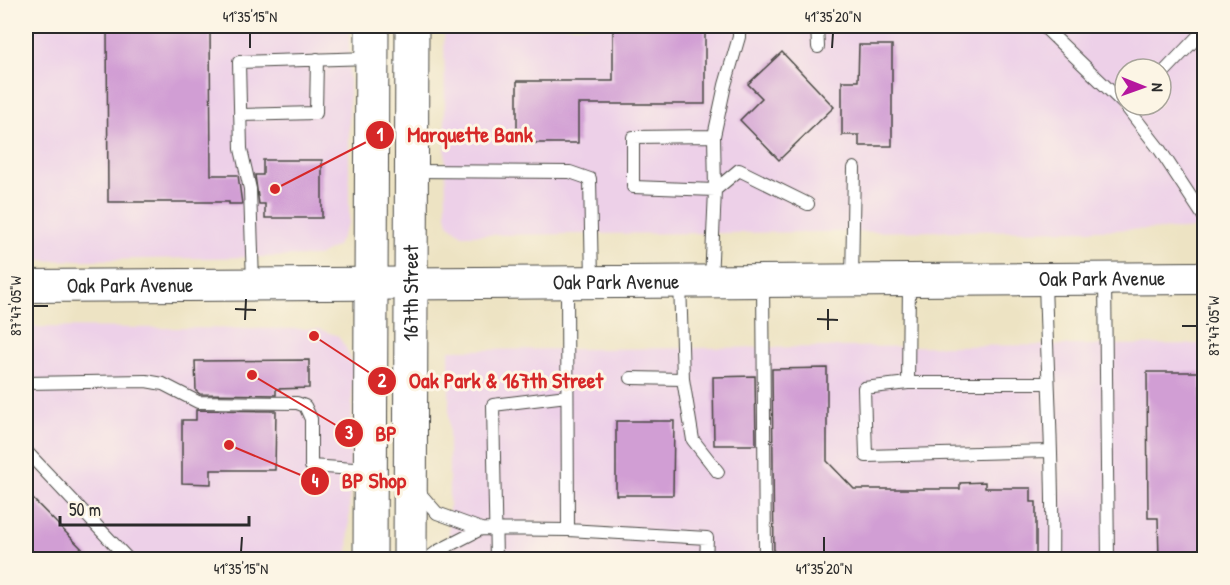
<svg xmlns="http://www.w3.org/2000/svg" width="1230" height="585" viewBox="0 0 1230 585" font-family="'Patrick Hand',sans-serif">
<style>
.built{fill:#edd0e8;fill-rule:evenodd}
.building{fill:#d19ed4}
.lines{fill:none;stroke-linecap:round;stroke-linejoin:round}
.service-casing{stroke:#484742;stroke-width:14}
.tertiary-casing{stroke:#484742;stroke-width:34}
.secondary-casing{stroke:#484742;stroke-width:35}
.service{stroke:#fff;stroke-width:12}
.tertiary{stroke:#fff;stroke-width:32}
.secondary{stroke:#fff;stroke-width:33}
.ticks{fill:none;stroke:#2b2b2b;stroke-width:2}
.labels{text-anchor:middle;stroke-width:6;stroke-linejoin:round;paint-order:stroke}
.street-label{font-size:21px;fill:#2b2b2b;stroke:#fcf5e5}
.leader{fill:none;stroke:#d62828;stroke-width:2}
.callout-dot{fill:#d62828;stroke:#fcf5e5;stroke-width:2}
.mark-label{font-size:18px;text-anchor:middle;font-weight:bold;fill:#fff}
.callout-label{font-size:22px;text-anchor:middle;font-weight:bold;fill:#d62828;stroke:#fcf5e5;stroke-width:6;stroke-linejoin:round;paint-order:stroke}
.neatline{fill:none;stroke:#2b2b2b;stroke-width:2}
.ticks-label{font-size:15px;text-anchor:middle;fill:#2b2b2b}
</style>
<rect width="100%" height="100%" fill="#fcf5e5"/>
<filter id="ink" filterUnits="userSpaceOnUse"><feTurbulence type="fractalNoise" baseFrequency=".0167" numOctaves="2"/><feDisplacementMap in="SourceGraphic" scale="12" xChannelSelector="R" yChannelSelector="G"/><feConvolveMatrix kernelMatrix="1 2 1 2 8 2 1 2 1" color-interpolation-filters="sRGB"/></filter>
<filter id="wash" filterUnits="userSpaceOnUse"><feTurbulence type="fractalNoise" baseFrequency=".008" numOctaves="4" result="noise"/><feDisplacementMap in="SourceGraphic" scale="24" xChannelSelector="R" yChannelSelector="G"/><feGaussianBlur stdDeviation="1.35" result="paint"/><feColorMatrix in="noise" values="0 0 0 0 0 0 0 0 0 0 0 0 0 0 0 0 0 1.4 0 .05"/><feComposite in="paint" operator="in"/></filter>
<g filter="url(#wash)">
<rect width="100%" height="100%" fill="#ede3c3"/>
<path class="built" d="M 26,26 L 349,26 L 349,222 L 337,246 L 318,256 L 26,261 Z
M 444,26 L 1204,26 L 1204,229 L 462,235 L 448,224 L 446,214 ZM 1125,69 L 1161,69 L 1161,105 L 1125,105 Z
M 26,327 L 319,329 L 338,336 L 346,348 L 353,365 L 348,559 L 26,560 Z
M 1204,344 L 1204,559 L 449,560 L 449,350 Z"/>
<g id="blocks">
<path class="building" d="M 107,26 L 210,26 L 211,175 L 238,175 L 242,204 L 229,204 L 229,202 L 108,202 Z
M 613,26 L 705,26 L 705,104 L 578,104 L 578,143 L 517,143 L 517,81 L 613,81 Z
M 859,45 L 892,45 L 892,146 L 859,146 L 859,135 L 842,135 L 842,81 L 858,81 Z
M 782,52 L 834,107 L 779,160 L 740,120 L 762,98 L 748,84 Z
M 263,160 L 322,160 L 322,218 L 265,218 L 265,204 L 259,204 L 255,175 L 263,175 Z
M 309,360 L 309,388 L 276,389 L 276,395 L 200,394 L 196,391 L 195,361 Z
M 827,368 L 827,461 L 854,489 L 960,489 L 960,483 L 985,482 L 985,488 L 1031,488 L 1031,502 L 1036,502 L 1036,560 L 774,560 L 772,369 Z
M 1147,372 L 1200,372 L 1204,560 L 1159,560 L 1158,518 L 1148,518 Z
M 755,376 L 756,445 L 714,445 L 713,377 Z
M 196,410 L 276,411 L 275,470 L 211,470 L 211,484 L 182,483 L 182,420 L 196,420 Z
M 616,421 L 674,421 L 673,495 L 616,495 Z
M 26,492 L 93,560 L 26,560 Z"/>
</g>
</g>
<g filter="url(#ink)">
<use href="#blocks" fill-opacity="0" stroke="#484742" stroke-width="1.5"/>
<g class="lines">
<defs>
<path id="service" d="M 817,26 L 818,47
M 1043,26 L 1125,105
M 1161,75 L 1204,30
M 1125,105 L 1160,150 L 1204,217
M 240,115 L 316,113 L 317,59
M 714,136 L 725,85 L 739,37 L 739,26
M 413,171 L 570,172 L 590,179 L 592,281
M 1045,279 C 1047,373 1054,466 1052,560
M 1105,279 L 1108,560
M 852,280 L 854,168
M 711,281 L 715,190 L 714,136 L 633,137 L 633,187 L 715,190 L 739,170 L 808,204
M 909,281 L 908,383 L 864,388 L 866,456 L 1050,451
M 763,282 L 765,560
M 253,283 L 250,189 L 241,149 L 239,62 L 371,58
M 631,378 L 683,379 L 680,282
M 683,379 L 693,440 L 718,472
M 26,383 L 146,381 L 163,384 L 198,402 L 297,403 L 305,406 L 311,419 L 311,466 L 368,470
M 908,383 L 1048,383
M 26,451 L 129,560
M 417,490 L 437,513 L 481,529 L 568,530 L 567,283
M 568,530 L 707,538 L 706,560
M 426,560 L 438,551 L 481,529
M 496,560 L 493,405 L 567,396"/>
<g id="tertiary">
<path id="s1" d="M 26,286 L 1204,278"/>
</g>
<g id="secondary">
<path d="M 370,560 L 372,26"/>
<path id="s2" d="M 410,560 L 412,26"/>
</g>
</defs>
<use href="#service" class="service-casing"/>
<use href="#tertiary" class="tertiary-casing"/>
<use href="#secondary" class="secondary-casing"/>
<use href="#service" class="service"/>
<use href="#tertiary" class="tertiary"/>
<use href="#secondary" class="secondary"/>
</g>
</g>
<path class="ticks" d="M 250,48 L 250,33M 832,48 L 833,33M 33,306 L 48,306M 235,309 L 256,310M 817,319 L 838,320M 245,320 L 246,299M 1182,326 L 1197,326M 828,330 L 828,309M 241,552 L 242,537M 824,552 L 824,537"/>
<g class="labels">
<g class="street-label">
<text dy="7" stroke="none"><textPath href="#s1" startOffset="1076">Oak Park Avenue</textPath></text>
<text dy="7" stroke="none"><textPath href="#s1" startOffset="590">Oak Park Avenue</textPath></text>
<text dy="7" stroke="none"><textPath href="#s1" startOffset="104">Oak Park Avenue</textPath></text>
<text dy="7" stroke="none"><textPath href="#s2" startOffset="267">167th Street</textPath></text>
</g>
</g>
<path class="leader" d="M275 189L380 135M314 336L382 381M252 375L349 433M229 445L315 481"/>
<g class="callout-dot">
<circle cx="275" cy="189" r="6"/>
<circle cx="314" cy="336" r="6"/>
<circle cx="252" cy="375" r="6"/>
<circle cx="229" cy="445" r="6"/>
<circle cx="380" cy="135" r="15"/>
<circle cx="382" cy="381" r="15"/>
<circle cx="349" cy="433" r="15"/>
<circle cx="315" cy="481" r="15"/>
</g>
<g class="mark-label">
<text x="380" y="141">1</text>
<text x="382" y="387">2</text>
<text x="349" y="439">3</text>
<text x="315" y="487">4</text>
</g>
<g class="callout-label">
<text x="470" y="142">Marquette Bank</text>
<text x="506" y="388">Oak Park &amp; 167th Street</text>
<text x="386" y="441">BP</text>
<text x="374" y="488">BP Shop</text>
</g>
<rect width="1230" height="585" fill="none" stroke="#fcf5e5" stroke-width="66"/>
<g transform="translate(1143 87) rotate(91)"><circle r="28" fill="#fcf5e5" stroke="#a8a49b" stroke-width="1.5"/>
<path d="M0-4.5L10 22L0 15L-10 22Z" fill="#b5179e"/>
<text y="-9" font-size="16" font-weight="bold" text-anchor="middle" fill="#2b2b2b">N</text>
</g>
<path d="M60 516v9h189v-9" fill="none" stroke="#2b2b2b" stroke-width="3"/>
<text x="69" y="516" font-size="18" fill="#2b2b2b" stroke="#fcf5e5" stroke-width="4.5" paint-order="stroke">50 m</text>
<rect x="33" y="33" width="1164" height="519" class="neatline"/>
<g class="ticks-label">
<text x="250" y="22">41°35'15"N</text>
<text x="833" y="22">41°35'20"N</text>
<text transform="translate(16 306) rotate(-90)" y="5">87°47'05"W</text>
<text transform="translate(1214 326) rotate(-90)" y="5">87°47'05"W</text>
<text x="241" y="574">41°35'15"N</text>
<text x="824" y="574">41°35'20"N</text>
</g>
</svg>
